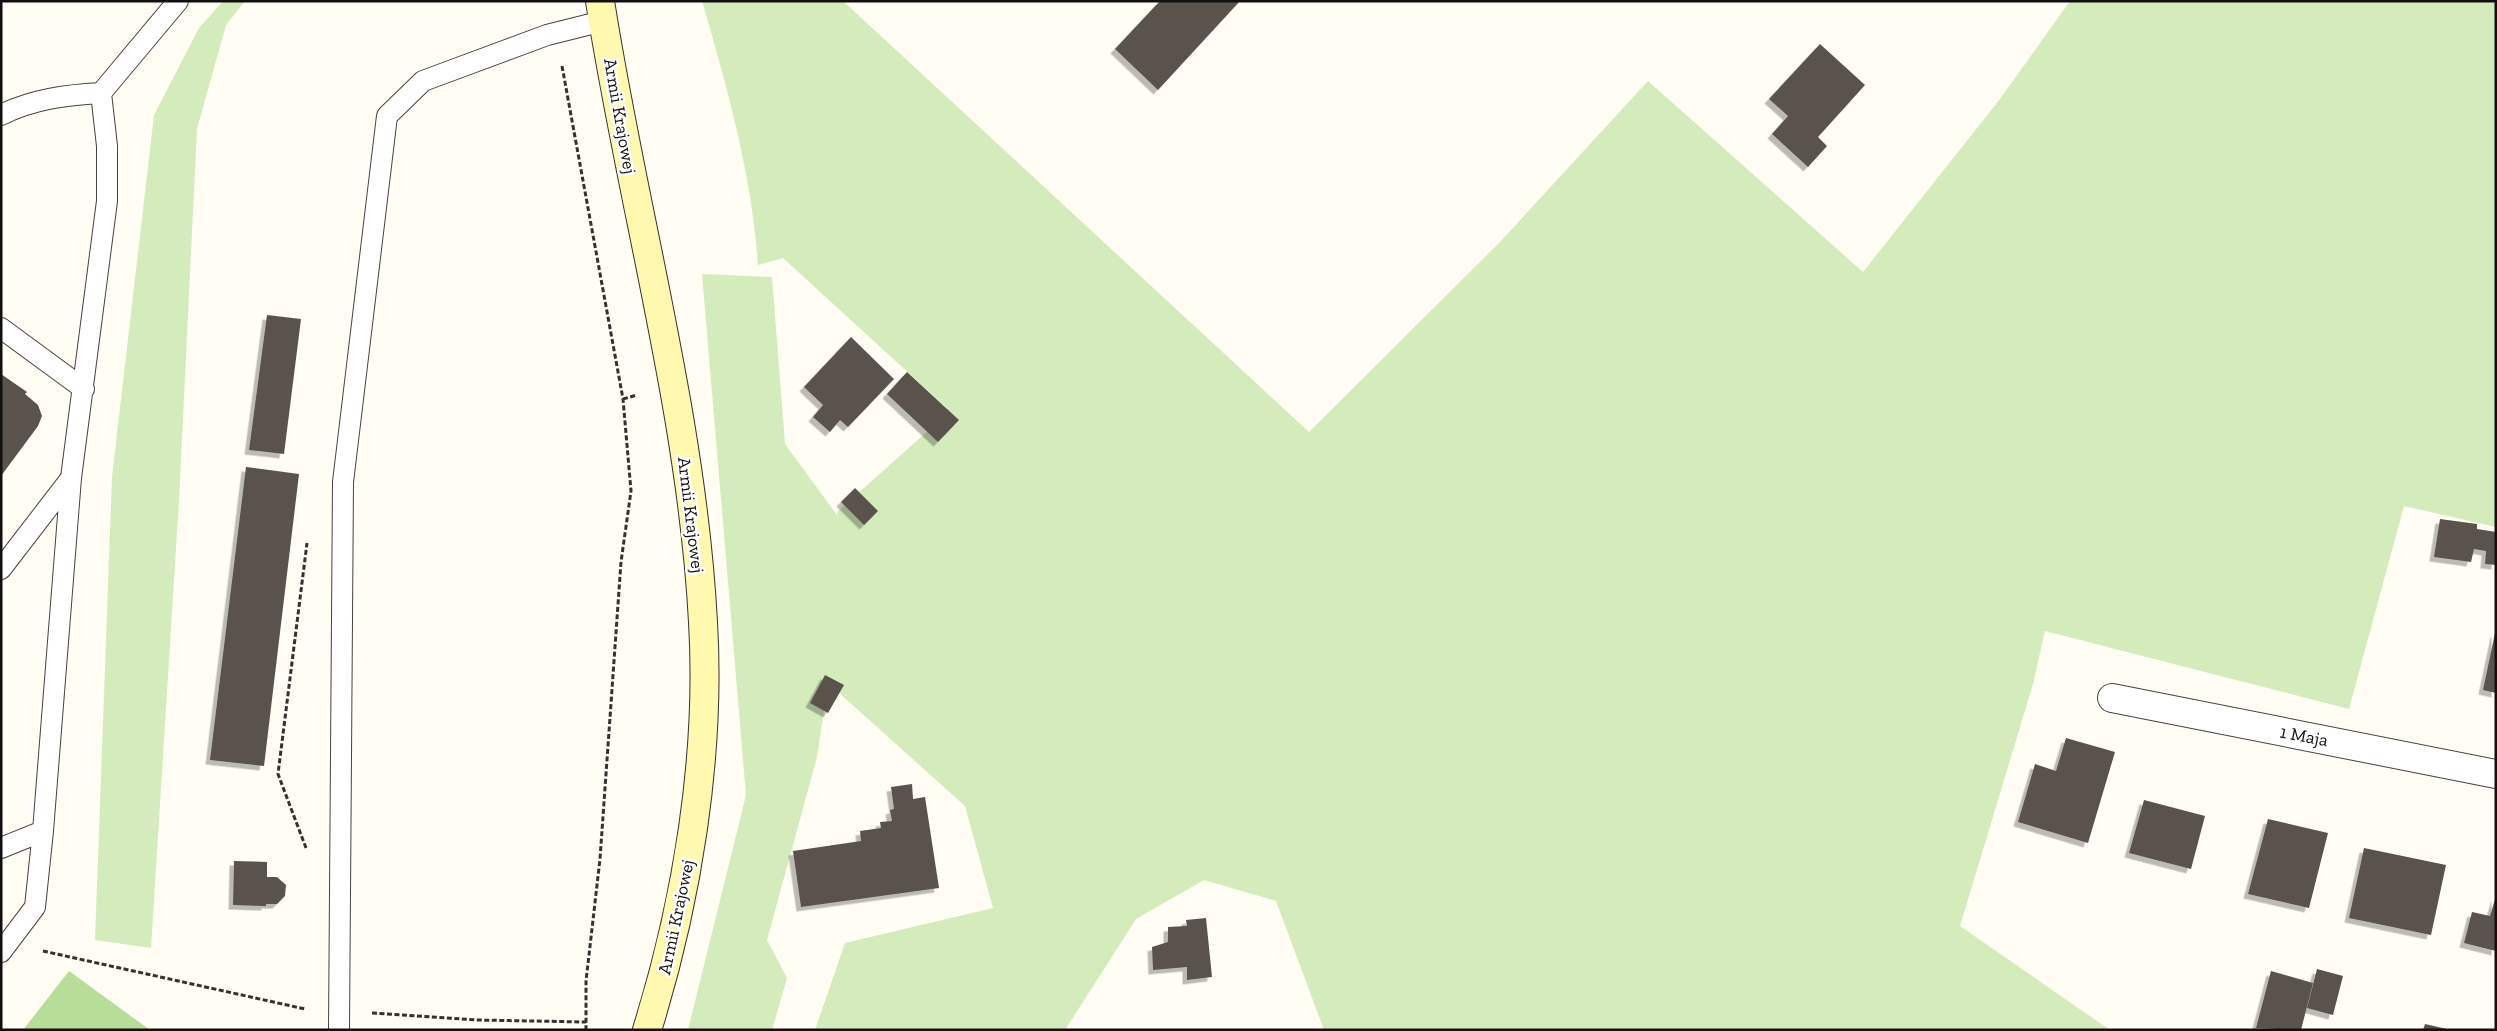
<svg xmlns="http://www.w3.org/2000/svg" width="2497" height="1031" viewBox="0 0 2497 1031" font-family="'Zilla Slab',serif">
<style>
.green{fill:#d4ecbb}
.forest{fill:#b7de99}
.building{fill:#5a524c;filter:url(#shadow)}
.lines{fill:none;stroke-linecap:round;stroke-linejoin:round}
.lane-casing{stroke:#434343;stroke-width:22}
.street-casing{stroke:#434343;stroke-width:30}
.secondary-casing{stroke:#323232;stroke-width:30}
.path{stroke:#323232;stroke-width:3;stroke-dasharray:5 2.5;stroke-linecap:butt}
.lane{stroke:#fff;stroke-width:20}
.street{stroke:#fff;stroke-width:28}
.secondary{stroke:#fff8af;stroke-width:28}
.labels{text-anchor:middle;stroke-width:5;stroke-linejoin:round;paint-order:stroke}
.street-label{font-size:18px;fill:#101010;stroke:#fff}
</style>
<defs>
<filter id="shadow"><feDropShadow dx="-4.5" dy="4.5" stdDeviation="0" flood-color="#0004"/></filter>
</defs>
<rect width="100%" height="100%" fill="#fffdf4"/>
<path class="green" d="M 223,1 L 245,1 L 226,25 L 197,129 L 179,500 L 151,948 L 95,940 L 112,477 L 154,115 L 199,28 Z
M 702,1 L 843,1 L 1309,432 L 1499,243 L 1648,81 L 1863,272 L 2000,99 L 2070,1 L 2496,1 L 2496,527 L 2404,506 L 2349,709 L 2045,631 L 2033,684 L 1960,926 L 2110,1030 L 1324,1030 L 1276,901 L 1204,880 L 1136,919 L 1065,1030 L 815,1030 L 845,943 L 993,908 L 965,806 L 828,683 L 817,757 L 767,940 L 787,978 L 772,1030 L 688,1030 L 746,795 L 702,274 L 772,277 L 785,444 L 837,515 L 838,511 L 930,429 L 948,409 L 783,258 L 758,265 C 752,175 727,87 702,1 Z"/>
<path class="forest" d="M 69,971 L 150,1030 L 23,1030 Z"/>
<path class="building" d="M 1160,1 L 1240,1 L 1158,90 L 1115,49 Z
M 1820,44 L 1865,85 L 1818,137 L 1827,146 L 1808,167 L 1772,134 L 1788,116 L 1769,99 Z
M 267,315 L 301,319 L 284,454 L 249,450 Z
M 851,337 L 894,379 L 848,427 L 840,420 L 830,432 L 813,417 L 823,405 L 804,387 Z
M 907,372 L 959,420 L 938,442 L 887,394 Z
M 1,374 L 27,392 L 25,394 L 38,405 L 42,416 L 38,426 L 1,476 Z
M 246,467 L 299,474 L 264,766 L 210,760 Z
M 855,488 L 878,511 L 864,525 L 841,502 Z
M 2440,519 L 2477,524 L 2477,529 L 2496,532 L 2496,565 L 2485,564 L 2486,551 L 2474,549 L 2471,562 L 2434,557 Z
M 2495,633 L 2496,633 L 2496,693 L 2483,690 Z
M 825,675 L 844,685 L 828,713 L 810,703 Z
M 2066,738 L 2115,752 L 2088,843 L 2018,822 L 2035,764 L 2056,771 Z
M 912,784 L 913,799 L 925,797 L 939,888 L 801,907 L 793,851 L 861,841 L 860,831 L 881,828 L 880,822 L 892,821 L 890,810 L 894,809 L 891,787 Z
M 2144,800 L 2205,816 L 2191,869 L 2129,853 Z
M 2268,819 L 2328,833 L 2309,908 L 2248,894 Z
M 2364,848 L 2446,865 L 2431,935 L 2349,918 Z
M 234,861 L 267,862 L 267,877 L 277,877 L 286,885 L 285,896 L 277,904 L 266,904 L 266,906 L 233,905 Z
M 2496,896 L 2496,951 L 2464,943 L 2472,912 L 2490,916 Z
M 1206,918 L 1212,977 L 1187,980 L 1187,967 L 1153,970 L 1152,947 L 1168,942 L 1168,927 L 1187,926 L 1186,920 Z
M 2317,969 L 2343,976 L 2333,1015 L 2307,1008 Z
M 2271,971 L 2313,983 L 2301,1030 L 2256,1028 Z
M 2425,1024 L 2447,1029 L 2447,1030 L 2423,1030 Z"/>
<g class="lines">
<defs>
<path id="lane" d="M 1,115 C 33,99 66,95 101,93
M 1,328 L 84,389
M 1,569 L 71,478
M 1,848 L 43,831
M 1,952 L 35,907 L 43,831 L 71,478 L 107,201 L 107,146 L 101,93 L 178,1
M 339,1030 L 343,482 L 387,116 L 423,81 L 547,35 L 603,21"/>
<path id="street" d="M 2112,698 L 2496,774"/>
<path id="secondary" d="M 600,1 C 632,207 692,414 703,622 C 711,756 687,902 647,1030"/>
</defs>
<use href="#lane" class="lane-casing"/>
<use href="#street" class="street-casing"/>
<use href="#secondary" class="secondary-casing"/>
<path class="path" d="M 562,66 L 623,399 L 631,491 L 621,562 L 600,859 L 586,981 L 586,1030
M 623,399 L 637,395
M 306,848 L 278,774 L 307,543
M 43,951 L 305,1009
M 372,1013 L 477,1020 L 586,1022"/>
<use href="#lane" class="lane"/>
<use href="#street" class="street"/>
<use href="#secondary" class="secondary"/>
</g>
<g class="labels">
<g class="street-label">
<text transform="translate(620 116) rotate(80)" y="6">Armii Krajowej</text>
<text transform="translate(691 515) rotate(83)" y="6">Armii Krajowej</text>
<text transform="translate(2304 736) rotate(11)" y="6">1 Maja</text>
<text transform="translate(676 917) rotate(-78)" y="6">Armii Krajowej</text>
</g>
</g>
<rect width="2497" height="1031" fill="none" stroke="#101010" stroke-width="5"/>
</svg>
